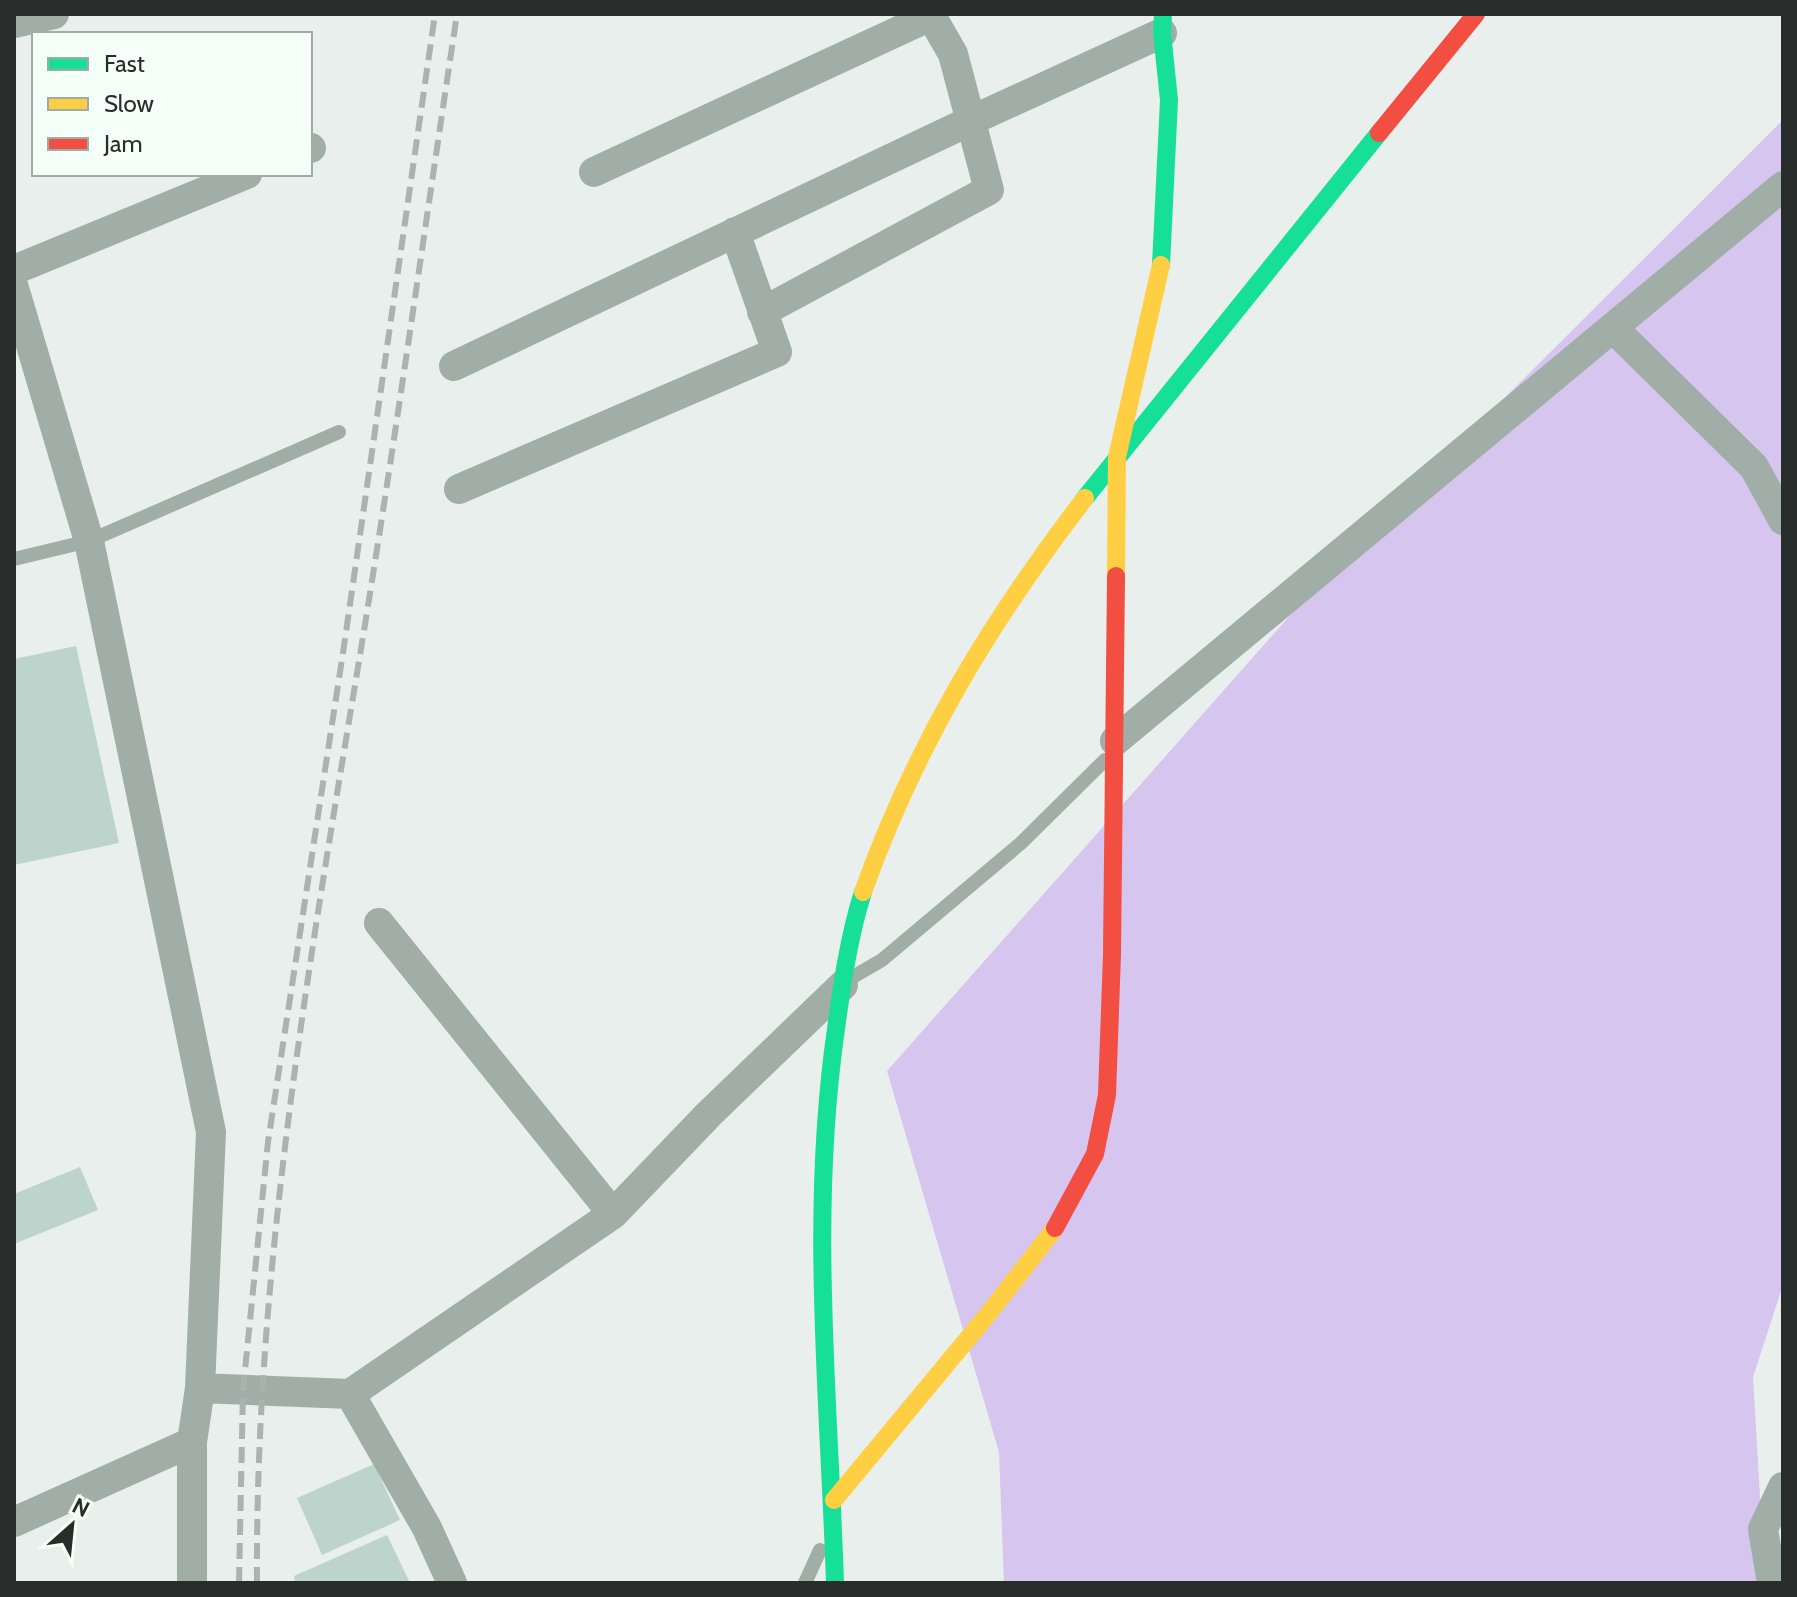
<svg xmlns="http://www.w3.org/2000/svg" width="1797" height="1597" viewBox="0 0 1797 1597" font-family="Cabin,sans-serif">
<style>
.forest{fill:#d5c5ef}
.building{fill:#bcd4cb}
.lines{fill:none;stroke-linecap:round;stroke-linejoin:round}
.lane{stroke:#a1aea7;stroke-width:14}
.street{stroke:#a1aea7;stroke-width:30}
.fast{stroke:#16e098;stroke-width:18}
.slow{stroke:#ffcf43;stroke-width:18}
.jam{stroke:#f24e42;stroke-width:18}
.rail{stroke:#a9b3af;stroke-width:6;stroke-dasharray:16 8;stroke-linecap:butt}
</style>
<rect width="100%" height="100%" fill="#e9efec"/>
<path class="forest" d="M 1783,120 L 1783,1285 L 1753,1377 L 1765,1583 L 1004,1583 L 999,1452 L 887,1071 L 1317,585 Z"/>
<path class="building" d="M 76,646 L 119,843 L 14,865 L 14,659 Z
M 80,1167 L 98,1210 L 14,1244 L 14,1194 Z
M 374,1464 L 400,1520 L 322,1555 L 297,1498 Z
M 387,1535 L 410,1583 L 295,1583 L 294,1576 Z"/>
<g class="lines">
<path class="lane" d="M 14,559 L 89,541 L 339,432
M 851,978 L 882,960 L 1021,843 L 1105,760
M 805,1583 L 820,1550"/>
<path class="street" d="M 14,23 L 54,14
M 310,148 L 311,148
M 594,172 L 931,16
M 14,270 L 247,174
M 14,288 L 89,541 L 211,1132 L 200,1388 L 192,1442 L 192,1583
M 762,312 L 989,190 L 953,54 L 930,14
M 1614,329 L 1754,467 L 1783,520
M 454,366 L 970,121 L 1162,33
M 459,489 L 777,352 L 735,232
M 1115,741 L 1783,186
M 379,923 L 613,1214
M 200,1388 L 350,1394 L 427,1528 L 452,1583
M 350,1394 L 613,1214 L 709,1114 L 843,985
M 14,1522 L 192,1442
M 1772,1583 L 1763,1529 L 1783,1487"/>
<path class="fast" d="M 1161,265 L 1169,100 L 1162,33 L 1163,14
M 1085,498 L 1379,133
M 835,1583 C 829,1397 809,1215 836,1029 C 842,984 849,936 863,892"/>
<path class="slow" d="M 1116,576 L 1117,457 L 1161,265
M 863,892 C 916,744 990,622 1085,498
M 834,1500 L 989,1313 L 1055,1228"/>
<path class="jam" d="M 1379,133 L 1476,14
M 1055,1228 L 1095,1154 L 1107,1095 L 1112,954 L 1116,576"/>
<path class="rail" d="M 239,1583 L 243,1390 L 268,1142 L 344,646 L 435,14
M 257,1583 C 255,1275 308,969 358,667 C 394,450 424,232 457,14"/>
</g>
<rect width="1797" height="1597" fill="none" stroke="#282d2b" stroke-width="32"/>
<rect x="32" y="32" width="280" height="144" fill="#f5fffa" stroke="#a3aba7" stroke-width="2"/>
<rect x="48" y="58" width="40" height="12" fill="#16e098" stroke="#a3aba7" stroke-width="2"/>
<text x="104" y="72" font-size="24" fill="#282d2b">Fast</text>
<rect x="48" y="98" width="40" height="12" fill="#ffcf43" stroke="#a3aba7" stroke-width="2"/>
<text x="104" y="112" font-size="24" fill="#282d2b">Slow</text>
<rect x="48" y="138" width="40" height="12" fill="#f24e42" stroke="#a3aba7" stroke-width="2"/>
<text x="104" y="152" font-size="24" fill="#282d2b">Jam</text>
<g transform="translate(72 1525) rotate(27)" stroke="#f5fffa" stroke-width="6" paint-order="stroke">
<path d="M0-6L14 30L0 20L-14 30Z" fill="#282d2b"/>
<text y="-12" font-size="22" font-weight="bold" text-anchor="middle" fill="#282d2b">N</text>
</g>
</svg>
